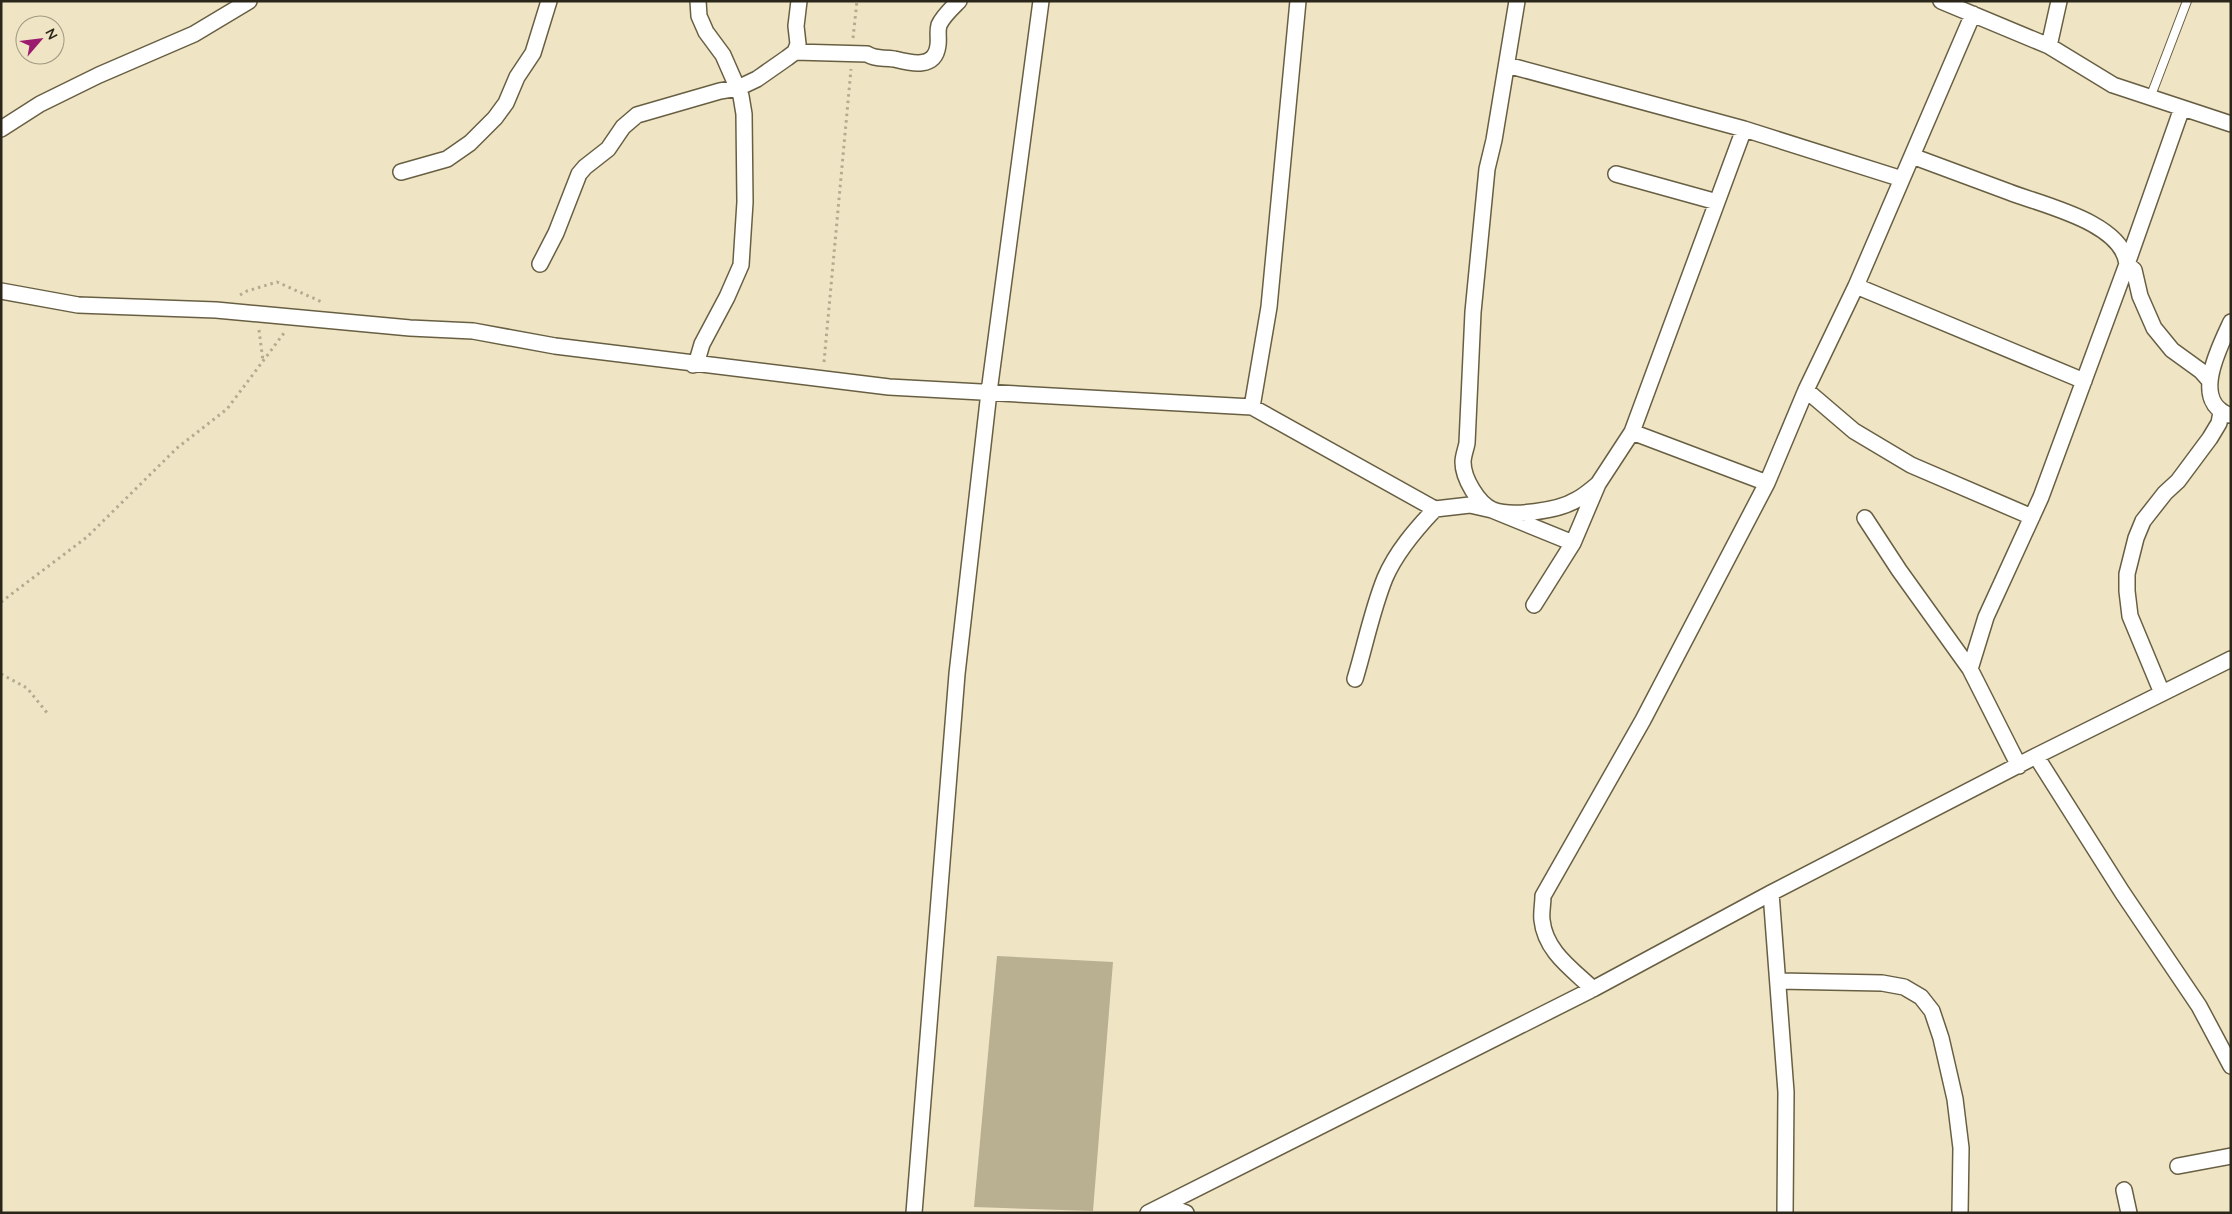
<svg xmlns="http://www.w3.org/2000/svg" width="2232" height="1214" viewBox="0 0 2232 1214" font-family="Quicksand,sans-serif">
<style>
.building{fill:#b9af91}
.lines{fill:none;stroke-linecap:round;stroke-linejoin:round}
.service-casing{stroke:#685f43;stroke-width:10}
.minor-casing{stroke:#685f43;stroke-width:18}
.path{stroke:#b3ab91;stroke-width:3;stroke-dasharray:2.5 4;stroke-linecap:butt}
.service{stroke:#fff;stroke-width:8}
.minor{stroke:#fff;stroke-width:15}
</style>
<rect width="100%" height="100%" fill="#efe5c5"/>
<path class="building" d="M 997,956 L 1113,962 L 1093,1211 L 974,1207 Z"/>
<g class="lines">
<defs>
<path id="service" d="M 2150,98 L 2187,1"/>
<path id="minor" d="M 1517,1 L 1494,140 L 1487,169 L 1473,312 L 1467,443 C 1466,449 1463,456 1463,462 C 1463,478 1478,504 1493,510 C 1512,517 1558,511 1576,500 C 1584,496 1591,490 1598,484
M 1941,1 L 2049,46 L 2113,85 L 2231,124
M 2049,46 L 2059,1
M 795,52 L 867,54 C 877,60 883,57 894,59 C 910,63 935,70 938,45 C 939,38 937,32 939,25 C 943,16 952,8 959,1
M 1507,65 L 1744,129 L 1902,179
M 1,129 L 40,104 L 99,75 L 194,34 L 249,1
M 1912,156 C 1944,168 1977,180 2009,192 C 2042,205 2122,222 2127,264 L 2134,270 L 2140,296 L 2154,328 L 2172,350 L 2201,371 L 2209,380
M 401,172 L 447,159 L 470,143 L 495,118 L 506,103 L 517,77 L 533,53 L 549,1
M 1616,174 L 1717,202
M 540,264 L 556,233 L 579,174 L 585,167 L 608,149 L 623,127 L 637,115 L 720,91 L 738,88 L 757,79 L 787,58 L 795,52 L 798,44 L 796,26 L 799,1
M 1856,286 L 2084,381
M 1,291 L 78,305 L 216,310 L 410,328 L 473,331 L 555,346 L 889,387 L 1252,407 L 1435,509 L 1470,505 L 1492,510 L 1573,543
M 693,365 L 697,361 L 702,344 L 727,297 L 741,265 L 745,202 L 744,114 L 741,96 L 723,55 L 706,32 L 699,16 L 698,1
M 1806,390 L 1854,431 L 1911,465 L 2032,517
M 1252,407 L 1269,307 L 1298,1
M 2229,415 C 2191,401 2219,348 2231,322
M 1632,432 L 1767,483
M 1865,518 L 1899,570 L 1970,669 L 2019,766
M 1534,605 L 1573,543 L 1598,484 L 1632,432 L 1744,129
M 1970,669 L 1986,617 L 2041,497 L 2127,264 L 2182,108
M 1355,679 C 1365,646 1372,610 1385,578 C 1396,552 1416,529 1435,509
M 2162,693 L 2130,616 L 2127,591 L 2127,574 L 2136,538 L 2143,521 L 2165,493 L 2178,481 L 2210,438 L 2219,423 L 2221,412
M 2036,756 L 2122,892 L 2199,1006 L 2231,1066
M 1771,893 L 1786,1092 L 1785,1213
M 1779,981 L 1882,983 L 1904,987 L 1921,997 L 1932,1011 L 1941,1038 L 1955,1099 L 1961,1148 L 1960,1213
M 1593,989 C 1572,969 1545,951 1542,920 C 1541,913 1543,904 1543,896 L 1643,720 L 1767,483 L 1806,390 L 1856,286 L 1973,14
M 2178,1166 L 2231,1156
M 2124,1190 L 2129,1213
M 1165,1205 L 1186,1213
M 914,1213 L 957,674 L 989,392 L 1041,1
M 1148,1213 L 1593,989 L 1771,893 L 2036,756 L 2231,659"/>
</defs>
<use href="#service" class="service-casing"/>
<use href="#minor" class="minor-casing"/>
<path class="path" d="M 853,38 L 857,1
M 240,295 L 247,291 L 277,282 L 322,302
M 259,330 L 263,361
M 824,362 L 851,69
M 1,602 L 87,537 L 177,448 L 227,409 L 284,333
M 1,674 L 27,688 L 48,714"/>
<use href="#service" class="service"/>
<use href="#minor" class="minor"/>
</g>
<rect width="2232" height="1214" fill="none" stroke="#2a261a" stroke-width="5"/>
<g transform="translate(40 40) rotate(62)"><circle r="24" fill="#efe5c5" stroke="#a09981"/>
<path d="M0-4L9 19L0 12L-9 19Z" fill="#9c1b6f"/>
<text y="-8" font-size="14" font-weight="bold" text-anchor="middle" fill="#2a261a">N</text>
</g>
</svg>
